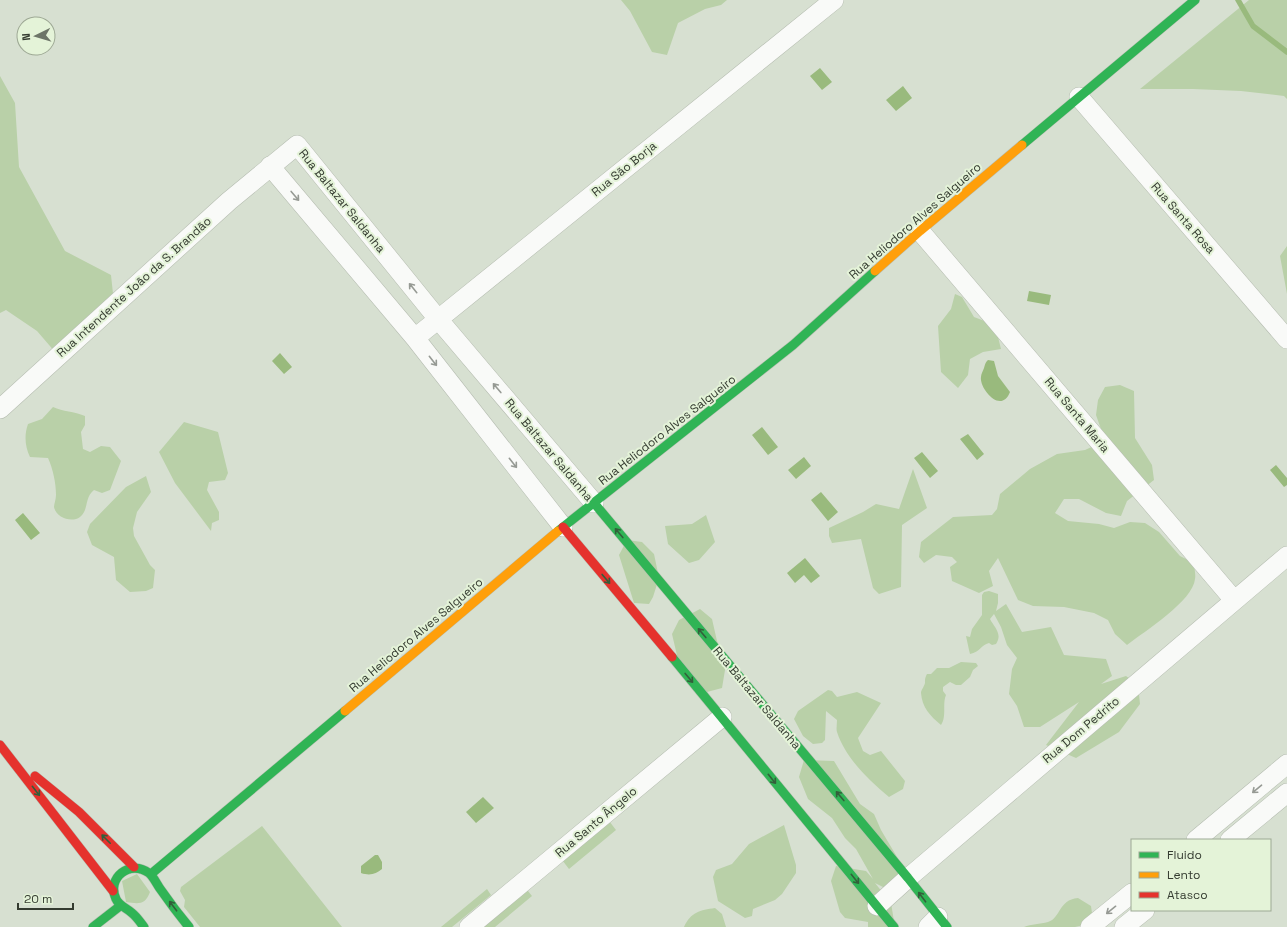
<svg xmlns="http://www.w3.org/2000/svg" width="1287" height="927" viewBox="0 0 1287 927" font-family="'Space Grotesk',sans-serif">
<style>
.green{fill:#b9d0a8}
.water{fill:#99ba7d}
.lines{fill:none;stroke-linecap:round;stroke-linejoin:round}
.stream{stroke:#99ba7d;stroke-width:5.5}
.street-casing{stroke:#b5bcb0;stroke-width:20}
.fast-casing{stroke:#b5bcb0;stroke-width:10}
.slow-casing{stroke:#b5bcb0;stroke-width:10}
.jam-casing{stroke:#b5bcb0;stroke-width:10}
.street{stroke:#f9faf8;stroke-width:19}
.fast{stroke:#30b455;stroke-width:9}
.slow{stroke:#ff9f0a;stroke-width:9}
.jam{stroke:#e5322d;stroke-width:9}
.oneway{stroke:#969a94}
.oneway2{stroke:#335f3b}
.labels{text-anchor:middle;stroke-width:4;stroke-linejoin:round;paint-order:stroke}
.street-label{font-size:12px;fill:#343b30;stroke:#e4f3d8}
</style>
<rect width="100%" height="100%" fill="#d7e0d1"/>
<path class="green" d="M 621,0 L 727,0 L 721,5 L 705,9 L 678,23 L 667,55 L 652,52 L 630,11 Z
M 1249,0 L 1287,0 L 1287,99 L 1284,96 L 1241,91 L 1193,89 L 1140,89 Z
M 0,76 L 15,103 L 19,167 L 65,251 L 111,275 L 114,303 L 62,360 L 37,331 L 6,310 L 0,313 Z
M 1287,246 L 1287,294 L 1280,256 Z
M 955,294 L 962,297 L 974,317 L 995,325 L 1001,349 L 983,352 L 970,359 L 968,375 L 958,388 L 941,372 L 938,326 L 951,309 Z
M 1120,385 L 1134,391 L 1135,438 L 1152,465 L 1154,480 L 1127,501 L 1121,516 L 1106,513 L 1079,499 L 1064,499 L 1055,513 L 1068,521 L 1099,524 L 1114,528 L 1130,522 L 1145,523 L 1159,532 L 1180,556 L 1194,563 C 1194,568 1196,574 1195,579 C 1193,601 1145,631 1127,645 L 1115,634 L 1108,620 L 1094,613 L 1064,607 L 1033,606 L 1018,600 L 998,558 L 989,571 L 993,586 L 979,593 L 952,581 L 950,567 L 957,562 L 952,557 L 936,555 L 924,563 L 919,557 L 921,542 L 953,517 L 992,515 L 997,509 L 1000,494 L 1030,469 L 1057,454 L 1085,450 L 1098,444 L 1101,429 L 1096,415 L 1098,400 L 1105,387 Z
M 53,407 C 63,412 74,411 85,416 L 85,425 L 81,432 L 83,449 L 90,452 L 101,446 L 110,447 L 121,461 L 110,490 L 102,493 L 94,490 C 84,498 89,510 80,517 C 72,523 56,518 54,507 C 54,504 56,499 56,495 C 56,483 53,469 48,458 L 30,457 C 25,447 24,435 28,424 L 42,419 Z
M 184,422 L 218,432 L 228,473 L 225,480 L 209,482 L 207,490 L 219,512 L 219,520 L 212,523 L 211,531 L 175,483 L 159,452 Z
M 913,469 L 927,508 L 902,525 L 901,587 L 879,594 L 873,588 L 861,539 L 832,543 L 829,536 L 829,528 L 863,512 L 876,504 L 899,509 Z
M 146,476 L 151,492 L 137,512 L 133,528 L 134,536 L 150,565 L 155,570 L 153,588 L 146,591 L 130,592 L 116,580 L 114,557 L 92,545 L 87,532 L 90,524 L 126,487 Z
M 706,515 L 715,542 L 699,560 L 689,563 L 668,544 L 665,526 L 692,524 Z
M 627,540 L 642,542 L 654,554 L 659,578 L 653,597 L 649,604 L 634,603 L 619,555 Z
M 989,591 L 998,594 L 998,603 L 996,611 L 1006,604 L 1022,632 L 1051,627 L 1064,655 L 1106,659 L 1112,676 L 1101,684 L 1126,676 L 1138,685 L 1140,704 L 1119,732 L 1076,758 L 1046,745 L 1079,702 L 1040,727 L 1024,727 L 1017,706 L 1009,694 L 1012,669 L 1017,658 L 1007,645 L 1001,627 L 994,614 L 990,619 C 994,627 1003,634 996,644 L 992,645 L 989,643 C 981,645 980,652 970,654 L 969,650 L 966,636 L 970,637 L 972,629 L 982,615 L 982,595 L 984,592 Z
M 700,609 L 712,619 L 717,641 L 726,664 L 722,688 L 707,692 L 679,664 L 672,634 L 679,620 Z
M 961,662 L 976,663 L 978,666 L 973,670 L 970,677 L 961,685 L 956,685 L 950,682 L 943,687 L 943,691 L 946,695 C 942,704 947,716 941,725 C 930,716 922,707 921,693 C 921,690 924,687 925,683 C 925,679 925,678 927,674 L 931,674 L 937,668 L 949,668 Z
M 828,690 L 832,691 L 837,697 L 857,692 L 881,703 L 858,738 L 863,751 L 870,755 L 881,751 L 905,781 L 903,789 L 889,797 C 868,779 846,759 837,732 C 836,729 837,724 837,720 L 826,711 L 825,740 L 822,743 L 813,744 L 803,736 L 794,719 L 798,711 Z
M 804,760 L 834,761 L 860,804 L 874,814 L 881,830 L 903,867 L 889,890 L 875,883 L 891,903 L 895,927 L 868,927 L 868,922 L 845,918 L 840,912 L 831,881 L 836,866 L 866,871 L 873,879 L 856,849 L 845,838 L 832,818 L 808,799 L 799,777 Z
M 606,817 L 616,830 L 569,869 L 559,856 Z
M 784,825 L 796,865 L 796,873 L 782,894 L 775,900 L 753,909 L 752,916 L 745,918 L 718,901 L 713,877 L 716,870 L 732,864 L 749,844 Z
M 262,826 L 342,927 L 200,927 L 184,907 L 185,900 L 180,891 L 181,887 Z
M 137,874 L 150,892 C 145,905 139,904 126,902 L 122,881 Z
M 524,886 L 532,896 L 495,927 L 473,927 Z
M 487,889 L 491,895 L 452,927 L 441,927 Z
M 1078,898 L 1091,906 L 1092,913 L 1084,925 L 1075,927 L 1024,927 C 1031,924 1040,924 1048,922 C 1061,918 1058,900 1078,898 Z
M 715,908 L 722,914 L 726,927 L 684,927 C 691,912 700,910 715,908 Z"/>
<path class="water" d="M 820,68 L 832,82 L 822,90 L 810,76 Z
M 903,86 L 912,98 L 896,111 L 886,100 Z
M 1029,291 L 1051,295 L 1049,305 L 1027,301 Z
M 280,353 L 292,367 L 284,374 L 272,361 Z
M 988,360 L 994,361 L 998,376 L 1010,392 C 1001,415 979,388 981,377 C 981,374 983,371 984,368 C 985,365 985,363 988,360 Z
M 762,427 L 778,447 L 768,455 L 752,435 Z
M 968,434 L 984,454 L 977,460 L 960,439 Z
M 922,452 L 938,471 L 930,478 L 914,458 Z
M 804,457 L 811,466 L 796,479 L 788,470 Z
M 1276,465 L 1287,478 L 1287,485 L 1284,487 L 1270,470 Z
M 821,492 L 838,512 L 828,521 L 811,500 Z
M 23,513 L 40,533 L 31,540 L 15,520 Z
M 805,558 L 820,576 L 811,583 L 804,575 L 795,583 L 787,573 Z
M 483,797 L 494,808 L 476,823 L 466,812 Z
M 375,855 L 378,855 L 382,862 L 382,869 C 376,874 370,876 361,873 L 361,866 Z"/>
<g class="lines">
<path class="stream" d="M 1238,0 L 1253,26 L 1287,52"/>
<defs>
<path id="street" d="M 1079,97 L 1287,339
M 270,166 L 415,338 L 563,527
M 920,231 L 1234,600
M 415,338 L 834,0
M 0,409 L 229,201 L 297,145 L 438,319 L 594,503
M 1196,840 L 1287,764
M 1230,840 L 1287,793
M 877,906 L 908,878 L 1287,556
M 469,927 L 722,717
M 928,927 L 938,917
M 1090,927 L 1132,893
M 1124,927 L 1145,910"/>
<path id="fast" d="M 1022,145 L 1195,0
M 594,503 L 908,878 L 947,927
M 558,531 L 793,345 L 875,271
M 672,657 L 894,927
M 151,874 L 345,711
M 93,927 L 120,906
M 144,927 C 140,922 137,917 132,913 C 127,908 119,906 116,899 C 106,878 130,859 149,873 C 154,877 157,885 161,890 C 170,903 179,915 189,927"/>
<path id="slow" d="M 875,271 L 920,231 L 1022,145
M 345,711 L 558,531"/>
<path id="jam" d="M 563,527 L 672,657
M 0,745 L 113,891
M 35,776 L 79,812 L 134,867"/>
</defs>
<use href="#street" class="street-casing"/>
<use href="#fast" class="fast-casing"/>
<use href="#slow" class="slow-casing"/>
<use href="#jam" class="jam-casing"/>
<use href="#street" class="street"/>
<use href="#fast" class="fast"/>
<use href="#slow" class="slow"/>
<use href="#jam" class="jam"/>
</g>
<defs><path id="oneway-shaft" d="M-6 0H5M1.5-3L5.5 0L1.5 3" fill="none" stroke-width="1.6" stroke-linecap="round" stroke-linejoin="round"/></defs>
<g class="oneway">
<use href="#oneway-shaft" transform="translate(295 196) rotate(50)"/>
<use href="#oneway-shaft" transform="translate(413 288) rotate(-129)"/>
<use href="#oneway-shaft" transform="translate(433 361) rotate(52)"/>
<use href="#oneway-shaft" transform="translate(497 388) rotate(-130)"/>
<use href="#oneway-shaft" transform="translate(513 463) rotate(52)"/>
<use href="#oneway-shaft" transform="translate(1257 789) rotate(140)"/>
<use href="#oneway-shaft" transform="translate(1111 910) rotate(141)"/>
</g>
<g class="oneway2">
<use href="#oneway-shaft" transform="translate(619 533) rotate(-130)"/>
<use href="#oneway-shaft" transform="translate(606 579) rotate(50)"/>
<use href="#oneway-shaft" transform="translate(702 633) rotate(-130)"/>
<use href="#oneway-shaft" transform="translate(689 678) rotate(50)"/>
<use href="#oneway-shaft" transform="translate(772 779) rotate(51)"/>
<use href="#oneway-shaft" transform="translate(36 791) rotate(52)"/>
<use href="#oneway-shaft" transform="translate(840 796) rotate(-130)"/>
<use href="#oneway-shaft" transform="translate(106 839) rotate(-135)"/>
<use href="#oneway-shaft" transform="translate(855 879) rotate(51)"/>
<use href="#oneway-shaft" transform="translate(922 897) rotate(-127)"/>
<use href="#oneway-shaft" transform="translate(173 906) rotate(-127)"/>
</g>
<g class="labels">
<g class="street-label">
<text transform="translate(624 169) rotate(-39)" y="4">Rua São Borja</text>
<text transform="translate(342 201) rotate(51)" y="4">Rua Baltazar Saldanha</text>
<text transform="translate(1183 218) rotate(49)" y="4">Rua Santa Rosa</text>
<text transform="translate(915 221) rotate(-41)" y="4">Rua Heliodoro Alves Salgueiro</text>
<text transform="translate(134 287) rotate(-42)" y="4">Rua Intendente João da S. Brandão</text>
<text transform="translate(1077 415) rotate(50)" y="4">Rua Santa Maria</text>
<text transform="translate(667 430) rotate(-38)" y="4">Rua Heliodoro Alves Salgueiro</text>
<text transform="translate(549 450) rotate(50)" y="4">Rua Baltazar Saldanha</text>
<text transform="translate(416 635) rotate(-40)" y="4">Rua Heliodoro Alves Salgueiro</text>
<text transform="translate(757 698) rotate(50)" y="4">Rua Baltazar Saldanha</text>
<text transform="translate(1081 730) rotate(-40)" y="4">Rua Dom Pedrito</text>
<text transform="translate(596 822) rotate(-40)" y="4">Rua Santo Ângelo</text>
</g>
</g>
<rect x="1131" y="839" width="140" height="72" fill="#e4f3d8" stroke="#9ea995"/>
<rect x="1139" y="852" width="20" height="6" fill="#30b455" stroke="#9ea995"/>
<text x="1167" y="859" font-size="12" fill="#343b30">Fluido</text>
<rect x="1139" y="872" width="20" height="6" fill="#ff9f0a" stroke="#9ea995"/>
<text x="1167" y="879" font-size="12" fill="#343b30">Lento</text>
<rect x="1139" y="892" width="20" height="6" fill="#e5322d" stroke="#9ea995"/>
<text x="1167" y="899" font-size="12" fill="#343b30">Atasco</text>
<g transform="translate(36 36) rotate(265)"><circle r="19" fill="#e4f3d8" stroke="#9ea995"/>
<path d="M0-3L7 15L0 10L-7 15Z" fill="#6d7568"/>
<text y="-6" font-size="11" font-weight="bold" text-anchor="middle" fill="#343b30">N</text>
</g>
<path d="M18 903v6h55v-6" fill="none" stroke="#343b30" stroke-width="2"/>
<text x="24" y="903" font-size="12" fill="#343b30" stroke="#e4f3d8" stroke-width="3" paint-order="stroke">20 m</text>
</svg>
